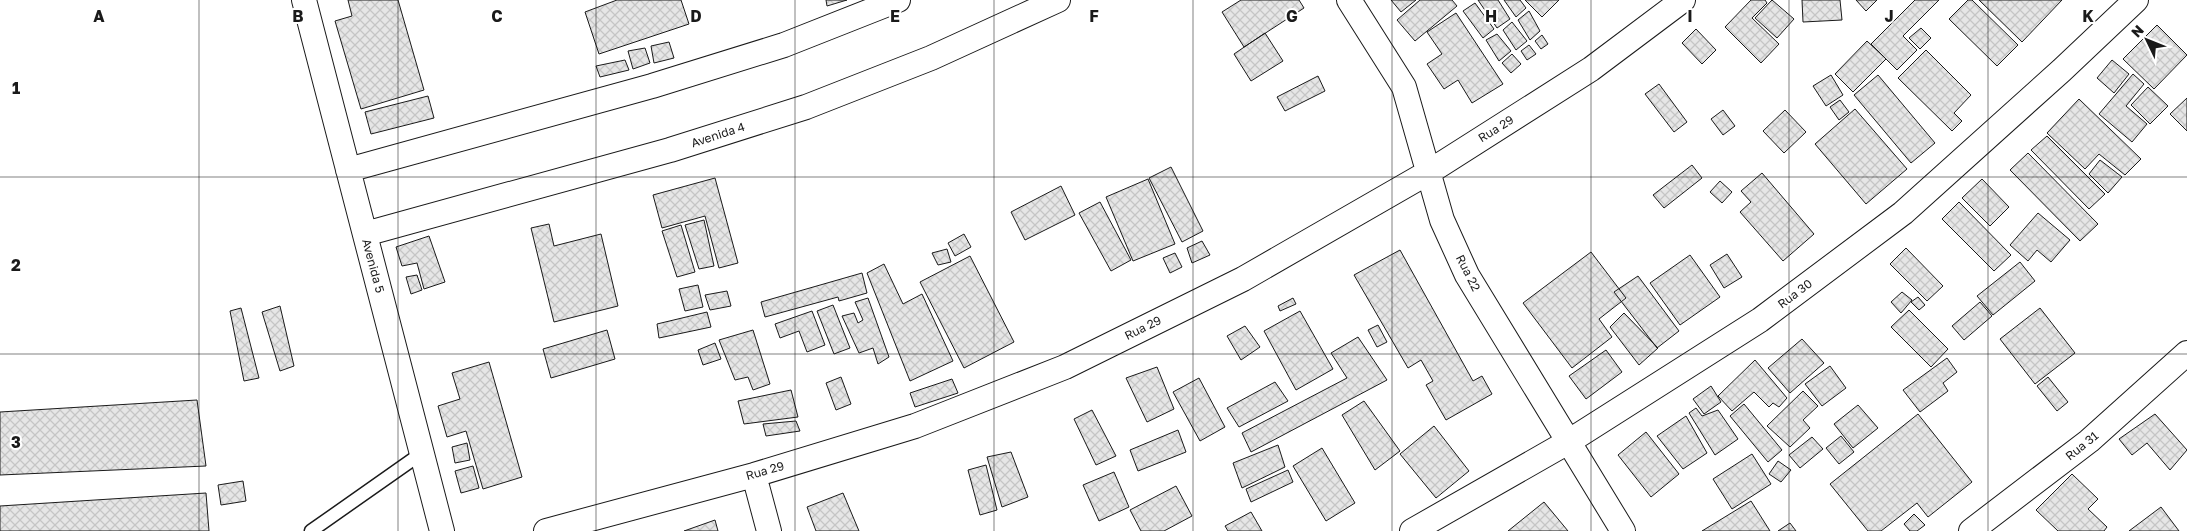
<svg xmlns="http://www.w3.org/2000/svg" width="2187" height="531" viewBox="0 0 2187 531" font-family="'Golos Text',sans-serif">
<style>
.building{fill:url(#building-cross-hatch);stroke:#1a1a1a}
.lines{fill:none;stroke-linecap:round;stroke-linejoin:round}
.service-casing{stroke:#1a1a1a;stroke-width:15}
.minor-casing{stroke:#1a1a1a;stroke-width:26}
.service{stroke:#fff;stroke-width:12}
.minor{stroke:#fff;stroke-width:24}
.grid{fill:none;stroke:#1a1a1a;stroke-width:1;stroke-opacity:0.55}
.labels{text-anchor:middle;stroke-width:4;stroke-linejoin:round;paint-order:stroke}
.street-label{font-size:12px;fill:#1a1a1a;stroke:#fff}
.grid-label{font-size:16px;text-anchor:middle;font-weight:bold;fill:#1a1a1a;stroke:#fff;stroke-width:4;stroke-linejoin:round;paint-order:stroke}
</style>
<defs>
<pattern id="building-cross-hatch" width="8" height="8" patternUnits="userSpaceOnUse" patternTransform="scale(1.25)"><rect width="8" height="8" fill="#e6e6e6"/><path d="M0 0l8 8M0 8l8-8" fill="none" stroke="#c5c5c5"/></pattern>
</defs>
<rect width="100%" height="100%" fill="#fff"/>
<path class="building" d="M 348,0 L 398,0 L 424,90 L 361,109 L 335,21 L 352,16 Z
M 617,0 L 681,0 L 689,24 L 599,54 L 585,12 Z
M 826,0 L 847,0 L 827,6 Z
M 1241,0 L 1299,0 L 1304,8 L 1244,47 L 1222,12 Z
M 1391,0 L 1416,0 L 1401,12 Z
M 1420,0 L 1452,0 L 1457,6 L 1415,41 L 1397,20 Z
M 1478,0 L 1498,0 L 1510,19 L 1497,28 Z
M 1504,0 L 1520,0 L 1526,8 L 1516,17 Z
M 1525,0 L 1559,0 L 1542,17 Z
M 1751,0 L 1765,0 L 1767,3 L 1752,18 L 1779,44 L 1761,63 L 1725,27 Z
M 1772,0 L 1794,19 L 1777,38 L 1755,18 Z
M 1802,0 L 1840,0 L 1842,20 L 1803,22 Z
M 1856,0 L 1877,0 L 1866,11 Z
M 1915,0 L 1939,0 L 1903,36 L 1917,50 L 1897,70 L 1871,44 Z
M 1968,0 L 1972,0 L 2018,45 L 1997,66 L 1949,19 Z
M 1979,0 L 2062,0 L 2022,42 Z
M 1475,3 L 1494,29 L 1483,38 L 1463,11 Z
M 1529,11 L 1540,31 L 1530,40 L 1518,20 Z
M 1456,13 L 1503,84 L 1472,103 L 1458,80 L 1444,89 L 1427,64 L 1442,54 L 1427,32 Z
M 1512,22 L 1527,41 L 1516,50 L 1503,30 Z
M 2157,25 L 2187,55 L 2154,89 L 2123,59 Z
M 1921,28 L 1931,38 L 1920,49 L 1909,38 Z
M 1696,29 L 1716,50 L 1702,64 L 1682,43 Z
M 1265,33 L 1283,61 L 1251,81 L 1234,54 Z
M 1497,34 L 1511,51 L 1499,61 L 1486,40 Z
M 1542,35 L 1548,44 L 1541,49 L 1535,41 Z
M 1867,41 L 1886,59 L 1853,92 L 1835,74 Z
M 669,42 L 674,58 L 654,63 L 651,46 Z
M 1529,45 L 1536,54 L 1527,60 L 1521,51 Z
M 645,48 L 650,63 L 633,69 L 628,51 Z
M 1926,50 L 1971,95 L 1954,113 L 1962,121 L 1952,131 L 1898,78 Z
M 1512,54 L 1521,64 L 1511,73 L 1502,63 Z
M 625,60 L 629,70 L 600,77 L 596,66 Z
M 2112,60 L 2129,74 L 2114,93 L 2097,78 Z
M 2133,74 L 2144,84 L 2126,106 L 2147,124 L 2132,142 L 2099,114 Z
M 1831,75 L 1843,95 L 1826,106 L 1813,86 Z
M 1878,75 L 1935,143 L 1911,163 L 1854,95 Z
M 1318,76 L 1325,91 L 1285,111 L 1277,97 Z
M 1659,84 L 1687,122 L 1674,132 L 1645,94 Z
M 2148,87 L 2168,106 L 2150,124 L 2131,105 Z
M 428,96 L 434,118 L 371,134 L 365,112 Z
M 2187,98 L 2187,131 L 2170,114 Z
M 2079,99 L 2141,159 L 2125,175 L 2099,154 L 2085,169 L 2047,133 Z
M 1840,100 L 1849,112 L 1839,120 L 1830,107 Z
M 1855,109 L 1907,169 L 1866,204 L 1815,144 Z
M 1723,110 L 1735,126 L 1723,135 L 1711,119 Z
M 1785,110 L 1806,132 L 1784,153 L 1763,131 Z
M 2047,136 L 2105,194 L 2089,209 L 2031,150 Z
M 2028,153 L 2098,224 L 2080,241 L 2010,170 Z
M 2100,160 L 2122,177 L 2108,193 L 2089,174 Z
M 1692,165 L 1702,178 L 1664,208 L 1653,195 Z
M 1171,167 L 1203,231 L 1182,242 L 1149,178 Z
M 1762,173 L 1814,234 L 1783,261 L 1740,212 L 1751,202 L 1741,191 Z
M 715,178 L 738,263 L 719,268 L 705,216 L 662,228 L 653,195 Z
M 1148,179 L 1175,244 L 1133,261 L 1106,197 Z
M 1982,179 L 2009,207 L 1990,226 L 1962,198 Z
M 1720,181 L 1732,192 L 1722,203 L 1710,192 Z
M 1061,186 L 1075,215 L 1025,240 L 1011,212 Z
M 1100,202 L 1131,260 L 1111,271 L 1079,213 Z
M 1959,202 L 2011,255 L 1994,271 L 1942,219 Z
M 2038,213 L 2070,240 L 2051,262 L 2037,250 L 2028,261 L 2010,245 Z
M 704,220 L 714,266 L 699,269 L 685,225 Z
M 549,224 L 554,246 L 601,234 L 618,306 L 554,322 L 531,228 Z
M 681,225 L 695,272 L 677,277 L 662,231 Z
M 964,234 L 971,247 L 955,256 L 948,243 Z
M 429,236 L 445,282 L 424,289 L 417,263 L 402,266 L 396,247 Z
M 1202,241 L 1210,255 L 1192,263 L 1187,248 Z
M 1906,248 L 1943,286 L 1927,301 L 1890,264 Z
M 947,249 L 951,262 L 938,265 L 932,253 Z
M 1400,250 L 1473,381 L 1482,376 L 1492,394 L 1446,420 L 1426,385 L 1433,381 L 1421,360 L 1408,368 L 1354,275 Z
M 1591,252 L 1626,298 L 1599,319 L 1612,337 L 1572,368 L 1523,303 Z
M 1175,253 L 1182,267 L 1170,273 L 1163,258 Z
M 1727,254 L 1742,277 L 1724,288 L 1710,265 Z
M 1690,255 L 1720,297 L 1680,325 L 1650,283 Z
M 970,256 L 1014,342 L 964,368 L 920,282 Z
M 2020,262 L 2035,281 L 1993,315 L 1977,296 Z
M 884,264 L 903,304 L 922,294 L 953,361 L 910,381 L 867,273 Z
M 862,273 L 867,293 L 839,301 L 838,297 L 765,317 L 761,302 Z
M 417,275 L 422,290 L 411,294 L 406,277 Z
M 1638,276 L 1679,331 L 1657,348 L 1614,292 Z
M 698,285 L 703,307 L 685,311 L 679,289 Z
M 727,291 L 731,306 L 710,310 L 705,295 Z
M 1902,292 L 1912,300 L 1901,313 L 1891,302 Z
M 1918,297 L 1925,305 L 1919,310 L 1911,302 Z
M 868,298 L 889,357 L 878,364 L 873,348 L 859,353 L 842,316 L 854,313 L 858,323 L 863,320 L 855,302 Z
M 1293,298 L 1296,304 L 1280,311 L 1278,306 Z
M 1980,302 L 1992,316 L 1964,340 L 1952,326 Z
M 833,305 L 850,348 L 834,354 L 817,311 Z
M 280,306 L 294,366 L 280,371 L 262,312 Z
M 241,308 L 259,378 L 244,381 L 230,311 Z
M 2040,308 L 2075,353 L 2035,384 L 2000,339 Z
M 1909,310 L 1948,349 L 1931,367 L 1891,327 Z
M 812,311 L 825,345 L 807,352 L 799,331 L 780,338 L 775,324 Z
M 1300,311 L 1333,369 L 1296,390 L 1264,331 Z
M 707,312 L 711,327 L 659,338 L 657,324 Z
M 1624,313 L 1658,348 L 1639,365 L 1610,327 Z
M 1378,325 L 1387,342 L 1377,347 L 1368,330 Z
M 1245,326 L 1260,347 L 1241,360 L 1227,336 Z
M 607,330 L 615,359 L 551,378 L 543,349 Z
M 753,330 L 770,384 L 753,390 L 748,377 L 735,380 L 719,340 Z
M 1358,337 L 1387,380 L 1251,452 L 1242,433 L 1347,378 L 1331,353 Z
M 1802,339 L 1824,363 L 1790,393 L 1768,368 Z
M 715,343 L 721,359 L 703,365 L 698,350 Z
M 1606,350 L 1622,372 L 1586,399 L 1569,376 Z
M 1947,358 L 1957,372 L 1943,383 L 1948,391 L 1920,412 L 1903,390 Z
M 1755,360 L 1787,398 L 1779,407 L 1773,403 L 1769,407 L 1754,392 L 1732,411 L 1718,396 Z
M 489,362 L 522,477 L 483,489 L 466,431 L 447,437 L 438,406 L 460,399 L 452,373 Z
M 1830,366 L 1846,388 L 1822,406 L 1805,384 Z
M 1157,367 L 1174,409 L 1147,422 L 1126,378 Z
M 841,377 L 851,404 L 836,410 L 826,383 Z
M 2048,377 L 2068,402 L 2057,411 L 2037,386 Z
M 1199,378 L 1225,427 L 1200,441 L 1173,392 Z
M 952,379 L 958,393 L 915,407 L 910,393 Z
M 1275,382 L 1288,401 L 1239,427 L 1227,408 Z
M 1711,386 L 1721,402 L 1704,414 L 1693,399 Z
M 791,390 L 798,417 L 744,424 L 738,401 Z
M 1803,391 L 1818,406 L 1803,420 L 1810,428 L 1790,447 L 1767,426 Z
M 197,400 L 206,466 L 0,475 L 0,412 Z
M 1364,401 L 1400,451 L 1375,470 L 1342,415 Z
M 1744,404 L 1782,450 L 1768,462 L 1730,416 Z
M 1858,405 L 1878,428 L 1853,448 L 1834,424 Z
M 1696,408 L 1702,416 L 1718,410 L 1738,439 L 1715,455 L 1689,413 Z
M 1092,410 L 1116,456 L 1096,465 L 1074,419 Z
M 1918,414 L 1972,482 L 1928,517 L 1917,503 L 1881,531 L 1868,531 L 1830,484 Z
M 2155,414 L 2187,450 L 2170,470 L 2147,443 L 2132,455 L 2119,439 Z
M 1686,416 L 1707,453 L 1683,469 L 1657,436 Z
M 796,421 L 800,431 L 766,436 L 763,424 Z
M 1434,426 L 1469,471 L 1436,498 L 1400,454 Z
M 1178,430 L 1186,452 L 1138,471 L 1130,450 Z
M 1646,432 L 1679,474 L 1651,497 L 1618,455 Z
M 1841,436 L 1854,452 L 1839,464 L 1826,448 Z
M 1812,437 L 1823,449 L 1800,468 L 1789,455 Z
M 467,443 L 470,460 L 455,463 L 452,447 Z
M 1278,445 L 1285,467 L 1242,488 L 1233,463 Z
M 1322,448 L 1355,503 L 1326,521 L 1293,466 Z
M 1011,452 L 1028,497 L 1002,507 L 987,457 Z
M 1752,454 L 1771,484 L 1732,509 L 1713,479 Z
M 1778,461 L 1791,470 L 1781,482 L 1769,474 Z
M 986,465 L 997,510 L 980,515 L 968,470 Z
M 473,466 L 479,488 L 461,493 L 455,471 Z
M 1288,470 L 1293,482 L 1251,502 L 1246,489 Z
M 1114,472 L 1129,507 L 1099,521 L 1083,485 Z
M 2072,474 L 2098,499 L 2088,509 L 2107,527 L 2104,531 L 2058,531 L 2036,510 Z
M 243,481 L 246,501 L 221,505 L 218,485 Z
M 1176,486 L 1192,516 L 1164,531 L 1141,531 L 1130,510 Z
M 206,493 L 209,531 L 0,531 L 0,506 Z
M 843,493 L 859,531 L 816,531 L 807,507 Z
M 1751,501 L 1770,531 L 1702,531 Z
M 1544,502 L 1568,531 L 1508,531 Z
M 2161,507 L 2179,531 L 2129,531 Z
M 1251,512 L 1262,531 L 1228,531 L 1225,526 Z
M 1914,514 L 1925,525 L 1917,531 L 1910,531 L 1904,524 Z
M 715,520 L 718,531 L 684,531 Z
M 1790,523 L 1796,531 L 1778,531 Z"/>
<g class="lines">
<defs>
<path id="service" d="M 311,531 L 422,453"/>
<path id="minor" d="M 304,0 L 442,531
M 1349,0 L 1404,87 L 1442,220 L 1467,275 L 1623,531
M 348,170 L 652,86 L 784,45 L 898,0
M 365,234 L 670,150 L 806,107 L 931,58 L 1058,0
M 754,475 L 769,531
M 546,531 L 754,475 L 915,426 L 1065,367 L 1243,279 L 1429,172 L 1591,69 L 1683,0
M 1412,531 L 1568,442 L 1760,320 L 1903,213 L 2062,70 L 2136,0
M 1971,531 L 2089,441 L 2187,353"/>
</defs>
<use href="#service" class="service-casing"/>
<use href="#minor" class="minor-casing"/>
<use href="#service" class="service"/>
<use href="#minor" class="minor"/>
</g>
<path class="grid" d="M 199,0 L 199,531M 398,0 L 398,531M 596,0 L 596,531M 795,0 L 795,531M 994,0 L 994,531M 1193,0 L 1193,531M 1392,0 L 1392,531M 1591,0 L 1591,531M 1789,0 L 1789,531M 1988,0 L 1988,531M 0,177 L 2187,177M 0,354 L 2187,354"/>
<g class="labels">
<g class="street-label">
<text transform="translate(1496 129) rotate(-32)" y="4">Rua 29</text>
<text transform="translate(718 135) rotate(-18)" y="4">Avenida 4</text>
<text transform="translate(373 266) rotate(75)" y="4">Avenida 5</text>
<text transform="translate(1468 273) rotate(63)" y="4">Rua 22</text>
<text transform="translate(1795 294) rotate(-37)" y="4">Rua 30</text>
<text transform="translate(1143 328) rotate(-26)" y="4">Rua 29</text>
<text transform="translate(2082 446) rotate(-39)" y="4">Rua 31</text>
<text transform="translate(765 471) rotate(-16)" y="4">Rua 29</text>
</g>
</g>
<g class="grid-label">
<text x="99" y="22">A</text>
<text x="298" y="22">B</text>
<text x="497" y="22">C</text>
<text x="696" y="22">D</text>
<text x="895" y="22">E</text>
<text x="1094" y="22">F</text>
<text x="1292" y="22">G</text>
<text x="1491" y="22">H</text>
<text x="1690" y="22">I</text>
<text x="1889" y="22">J</text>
<text x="2088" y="22">K</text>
<text x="16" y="94">1</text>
<text x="16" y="271">2</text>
<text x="16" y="448">3</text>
</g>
<g transform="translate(2147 40) rotate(313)" stroke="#ffffff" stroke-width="4" paint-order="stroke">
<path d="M0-4L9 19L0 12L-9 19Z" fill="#1a1a1a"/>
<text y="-8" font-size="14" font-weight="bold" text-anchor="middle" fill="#1a1a1a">N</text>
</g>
</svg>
